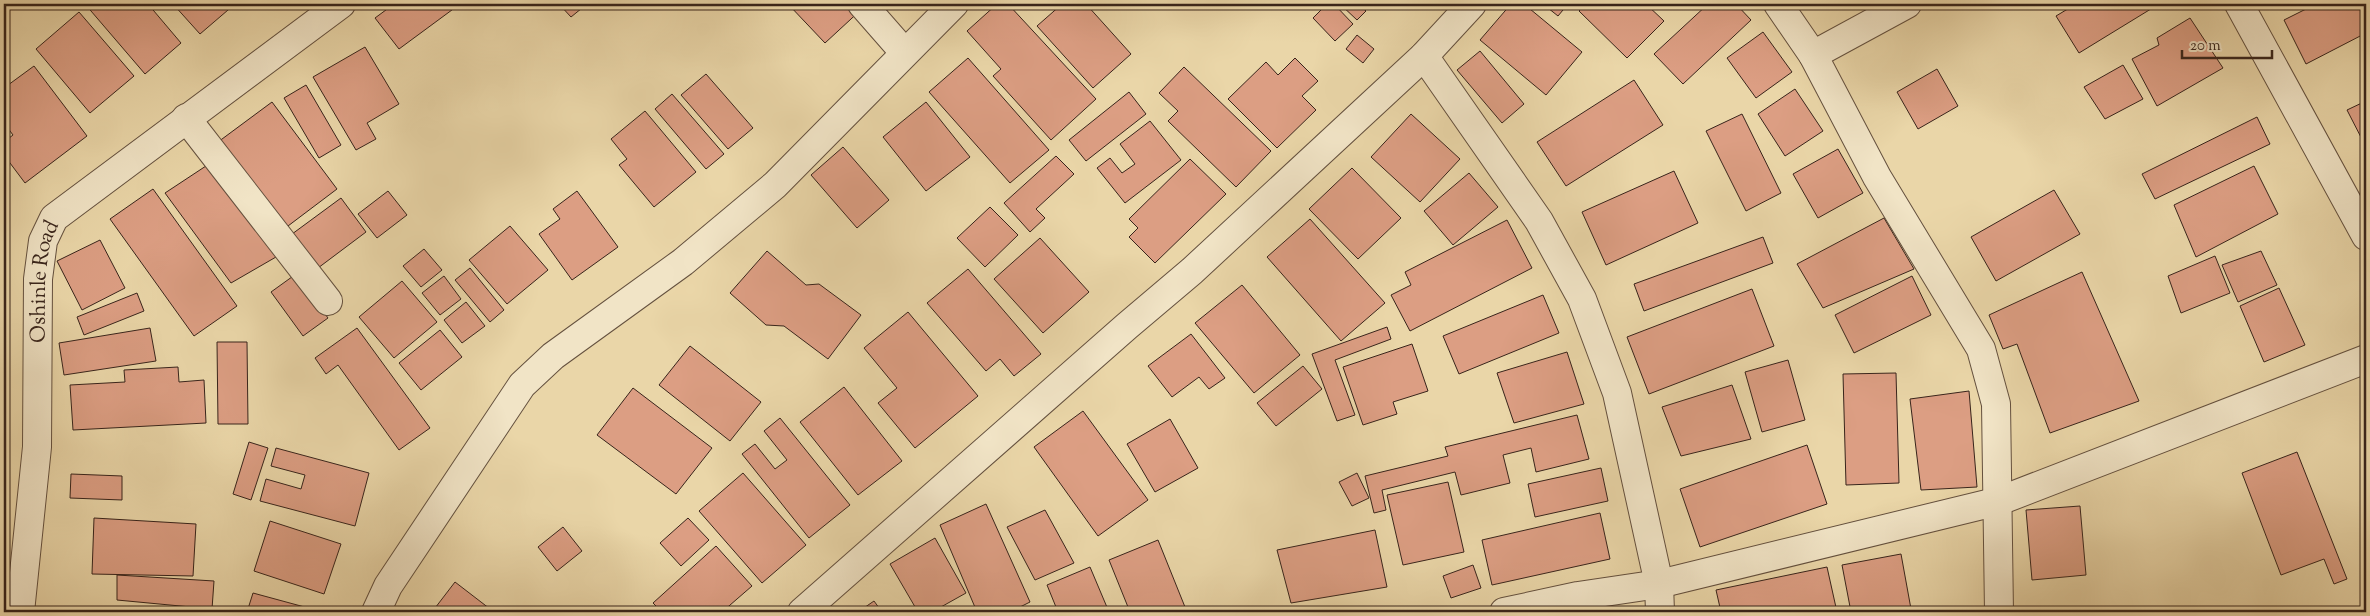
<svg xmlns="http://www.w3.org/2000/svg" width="2370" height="616" viewBox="0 0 2370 616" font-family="'Sorts Mill Goudy',serif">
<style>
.building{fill:#dc9e83;stroke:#38241b}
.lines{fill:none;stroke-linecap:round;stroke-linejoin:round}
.minor-casing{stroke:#64503e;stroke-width:30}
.minor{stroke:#f1e4c6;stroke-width:28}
.labels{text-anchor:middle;stroke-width:5;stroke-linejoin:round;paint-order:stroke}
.street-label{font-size:21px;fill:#38241b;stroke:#f1e4c6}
</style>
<rect width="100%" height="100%" fill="#ead6a8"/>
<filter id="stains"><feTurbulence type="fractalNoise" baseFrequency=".004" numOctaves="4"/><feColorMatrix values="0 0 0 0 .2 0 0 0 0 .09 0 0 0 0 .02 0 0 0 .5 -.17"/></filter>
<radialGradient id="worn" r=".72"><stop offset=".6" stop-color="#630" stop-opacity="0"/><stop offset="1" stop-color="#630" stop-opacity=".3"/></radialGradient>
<path class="building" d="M 85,4 L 148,4 L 181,43 L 145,74 Z
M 173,4 L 235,4 L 200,34 Z
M 394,4 L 460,4 L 399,49 L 375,18 Z
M 559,4 L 587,4 L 571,17 Z
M 788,4 L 861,4 L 864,7 L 825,43 Z
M 997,4 L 1008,4 L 1096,99 L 1051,140 L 993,76 L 1001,69 L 967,31 Z
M 1062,4 L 1086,4 L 1131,54 L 1093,88 L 1037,26 Z
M 1327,4 L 1334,4 L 1353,24 L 1335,41 L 1313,18 Z
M 1340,4 L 1358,4 L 1366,11 L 1357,20 Z
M 1511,4 L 1524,4 L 1582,52 L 1546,95 L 1480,40 Z
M 1543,4 L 1568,4 L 1558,16 Z
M 1586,4 L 1646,4 L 1664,21 L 1627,58 L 1579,11 Z
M 1708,4 L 1736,4 L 1751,20 L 1683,84 L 1654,54 Z
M 2076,4 L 2159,4 L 2079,53 L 2056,16 Z
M 2316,4 L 2366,4 L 2366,33 L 2306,64 L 2284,20 Z
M 79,12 L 134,76 L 90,113 L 36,49 Z
M 2190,18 L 2223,68 L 2157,106 L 2132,59 L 2159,45 L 2157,38 Z
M 1763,32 L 1792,72 L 1756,98 L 1727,58 Z
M 1357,35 L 1374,49 L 1363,63 L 1346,49 Z
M 365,47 L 399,104 L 367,123 L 376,139 L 356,150 L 313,77 Z
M 1480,51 L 1524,104 L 1502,123 L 1457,70 Z
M 968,58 L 1049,150 L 1010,183 L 929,92 Z
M 1295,58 L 1318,81 L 1302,96 L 1316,110 L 1277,148 L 1228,99 L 1266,62 L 1278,75 Z
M 2123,65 L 2143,99 L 2105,119 L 2084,87 Z
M 34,66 L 87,136 L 25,183 L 4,155 L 4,142 L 13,135 L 4,123 L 4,88 Z
M 1184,67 L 1271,151 L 1236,187 L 1168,121 L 1178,111 L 1159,93 Z
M 1937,69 L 1958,106 L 1918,129 L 1897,92 Z
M 706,74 L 753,128 L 728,149 L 681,95 Z
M 1634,80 L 1663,125 L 1566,186 L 1537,142 Z
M 306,85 L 341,145 L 319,158 L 284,98 Z
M 1795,89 L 1823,131 L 1785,156 L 1758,114 Z
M 1129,92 L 1146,114 L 1086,161 L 1069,140 Z
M 672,94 L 724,154 L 706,169 L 655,109 Z
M 2366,101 L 2366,147 L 2347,110 Z
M 272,102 L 337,189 L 284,229 L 218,142 Z
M 926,102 L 970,157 L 926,191 L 883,137 Z
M 645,111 L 696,172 L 654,207 L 619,165 L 627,159 L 611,139 Z
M 1411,114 L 1460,159 L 1420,202 L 1371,157 Z
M 1742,114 L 1781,193 L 1746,211 L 1706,131 Z
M 2257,117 L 2270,144 L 2155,199 L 2142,174 Z
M 1150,121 L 1181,160 L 1125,203 L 1097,168 L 1110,158 L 1122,173 L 1135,164 L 1120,144 Z
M 843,147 L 889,200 L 857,228 L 811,175 Z
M 1838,149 L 1863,193 L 1818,218 L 1793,174 Z
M 1056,156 L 1074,174 L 1036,209 L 1045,218 L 1030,232 L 1004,203 Z
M 1190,159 L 1226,194 L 1155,263 L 1129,237 L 1138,228 L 1129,219 Z
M 212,162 L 276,257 L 231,283 L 165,193 Z
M 2254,166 L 2278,214 L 2196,257 L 2174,205 Z
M 1352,168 L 1401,218 L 1358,259 L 1309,209 Z
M 1674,171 L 1698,223 L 1606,265 L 1582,212 Z
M 1469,173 L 1498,207 L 1453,245 L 1424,211 Z
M 153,189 L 237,306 L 194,336 L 110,219 Z
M 2054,190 L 2080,234 L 1996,281 L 1971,237 Z
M 388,191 L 407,215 L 377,238 L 358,214 Z
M 577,191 L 618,247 L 572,280 L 539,234 L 560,219 L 553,209 Z
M 341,198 L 366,232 L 314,271 L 288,237 Z
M 990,207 L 1018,235 L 985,267 L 957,238 Z
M 1884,218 L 1914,269 L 1823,308 L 1797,264 Z
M 1310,219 L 1385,303 L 1341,341 L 1267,257 Z
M 1507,220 L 1532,268 L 1410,331 L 1391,295 L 1411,285 L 1405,272 Z
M 510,226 L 548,270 L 507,304 L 469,260 Z
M 1763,237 L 1773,263 L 1644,311 L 1634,284 Z
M 1040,238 L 1089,292 L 1043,333 L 994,279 Z
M 100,240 L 125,288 L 82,310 L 57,261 Z
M 424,249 L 442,270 L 421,287 L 403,266 Z
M 767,251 L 806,285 L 819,284 L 861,315 L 828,359 L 784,326 L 766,325 L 730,293 Z
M 2261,251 L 2277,285 L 2238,302 L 2222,265 Z
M 2215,256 L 2230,293 L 2181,313 L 2168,276 Z
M 470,268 L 504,310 L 490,322 L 455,280 Z
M 968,269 L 1041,354 L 1014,376 L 1000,359 L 986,371 L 927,303 Z
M 2082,272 L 2139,401 L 2050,433 L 2017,344 L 2003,349 L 1989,315 Z
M 296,274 L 328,318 L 303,336 L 271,292 Z
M 444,276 L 461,299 L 440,315 L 422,293 Z
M 1912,276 L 1931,315 L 1854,353 L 1835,315 Z
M 402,281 L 437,322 L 394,358 L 359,317 Z
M 1242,285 L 1300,355 L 1254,393 L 1195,323 Z
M 2279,288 L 2305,345 L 2264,362 L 2240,306 Z
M 1752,289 L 1774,346 L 1649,394 L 1627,337 Z
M 137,293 L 144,311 L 84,335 L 77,317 Z
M 1543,295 L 1559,333 L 1459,374 L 1443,336 Z
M 466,302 L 485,326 L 462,343 L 444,320 Z
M 908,312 L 978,396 L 915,448 L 878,403 L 897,388 L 864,348 Z
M 1387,327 L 1391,339 L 1335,360 L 1355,415 L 1337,421 L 1312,354 Z
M 150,328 L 156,361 L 64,375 L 59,343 Z
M 357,328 L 430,428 L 399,450 L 338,365 L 326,374 L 315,358 Z
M 440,330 L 462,357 L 421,390 L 399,363 Z
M 1191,334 L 1225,378 L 1209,389 L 1199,377 L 1172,397 L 1148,366 Z
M 217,342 L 247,342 L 248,424 L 218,424 Z
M 1412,344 L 1428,391 L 1393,402 L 1397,414 L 1363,425 L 1343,367 Z
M 690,346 L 761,402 L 730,441 L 659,385 Z
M 1567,352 L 1584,404 L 1514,423 L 1497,373 Z
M 1788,360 L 1805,420 L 1762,432 L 1745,372 Z
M 1303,366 L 1322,389 L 1276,426 L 1257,403 Z
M 178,367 L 179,382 L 204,380 L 206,423 L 73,430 L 70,385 L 125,382 L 124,370 Z
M 1896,373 L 1899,483 L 1846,485 L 1843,374 Z
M 1732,385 L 1751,439 L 1681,456 L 1662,407 Z
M 844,387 L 902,461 L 858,495 L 800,422 Z
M 633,388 L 712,448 L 676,494 L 597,435 Z
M 1969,391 L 1977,487 L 1921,490 L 1910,399 Z
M 1083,411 L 1148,500 L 1098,536 L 1034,447 Z
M 1577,415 L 1589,459 L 1536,472 L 1531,448 L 1503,455 L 1510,483 L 1461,495 L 1455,472 L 1382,490 L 1386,510 L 1374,513 L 1365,476 L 1448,456 L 1445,447 Z
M 780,418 L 850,505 L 809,538 L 742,454 L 755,444 L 775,469 L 787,460 L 764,431 Z
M 1170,419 L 1198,468 L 1155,492 L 1127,444 Z
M 249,442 L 268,448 L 251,500 L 233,494 Z
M 1807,445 L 1827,504 L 1700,547 L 1680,489 Z
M 276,448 L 369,473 L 355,526 L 260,501 L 266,479 L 301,489 L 305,475 L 271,466 Z
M 2297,452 L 2347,579 L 2334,584 L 2324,559 L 2281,575 L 2242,473 Z
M 1601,468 L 1608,501 L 1535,517 L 1528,484 Z
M 743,473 L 806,545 L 762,583 L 699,511 Z
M 1357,473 L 1369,498 L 1352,506 L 1339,482 Z
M 71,474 L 122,476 L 122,500 L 70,498 Z
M 1448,482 L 1464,552 L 1403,565 L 1387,495 Z
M 986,504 L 1030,602 L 1010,612 L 977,612 L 940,525 Z
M 2080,506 L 2086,575 L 2032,580 L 2026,510 Z
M 1045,510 L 1074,563 L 1035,580 L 1007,527 Z
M 1600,513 L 1610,559 L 1492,585 L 1482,540 Z
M 94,518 L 196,524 L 193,576 L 92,574 Z
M 688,518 L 709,540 L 681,566 L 660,543 Z
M 270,521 L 341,544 L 324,594 L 254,571 Z
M 563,527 L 582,551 L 557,571 L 538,547 Z
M 1375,530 L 1387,587 L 1291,603 L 1277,550 Z
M 935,538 L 966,593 L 932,612 L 918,612 L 890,564 Z
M 1158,540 L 1187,612 L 1130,612 L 1109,560 Z
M 716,546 L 752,586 L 722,612 L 662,612 L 653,603 Z
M 1901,554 L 1911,609 L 1894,612 L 1851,612 L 1842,565 Z
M 1473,565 L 1481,588 L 1451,598 L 1443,576 Z
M 1090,567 L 1109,612 L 1058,612 L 1047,585 Z
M 1827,567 L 1837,612 L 1721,612 L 1716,590 Z
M 117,575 L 214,581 L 212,609 L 117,600 Z
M 455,582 L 494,612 L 432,612 Z
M 253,593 L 323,612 L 247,612 Z
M 874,601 L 882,612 L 858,612 Z"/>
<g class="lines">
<defs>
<g id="minor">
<path d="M 862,4 L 904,52"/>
<path d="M 1778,4 L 1813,55 L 1877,177 L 1981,349 L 1996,404 L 1999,612"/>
<path d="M 2239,4 L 2366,236"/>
<path d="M 1813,55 L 1907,4"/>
<path d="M 1424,56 L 1539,221 L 1582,299 L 1617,393 L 1659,584 L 1660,612"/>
<path d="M 186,118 L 328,301"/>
<path id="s1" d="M 20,612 L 37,447 L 38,279 L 43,241 L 54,218 L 341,4"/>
<path d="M 376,612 L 388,586 L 522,385 L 553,356 L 683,262 L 775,185 L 954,4"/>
<path d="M 802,612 L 1127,326 L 1192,271 L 1424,56 L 1472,4"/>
<path d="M 1504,612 L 1578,596 L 1659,584 L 1999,501 L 2366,359"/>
</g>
</defs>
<use href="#minor" class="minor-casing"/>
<use href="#minor" class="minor"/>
</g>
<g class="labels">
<g class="street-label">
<text dy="7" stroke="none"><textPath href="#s1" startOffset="332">Oshinle Road</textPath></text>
</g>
</g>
<rect width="2370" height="616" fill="none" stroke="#ead6a8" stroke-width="20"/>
<rect x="5" y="5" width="2360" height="606" fill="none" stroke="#38241b" stroke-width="2.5"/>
<rect x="10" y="10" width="2350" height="596" fill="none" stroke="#38241b"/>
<path d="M2182 50v8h90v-8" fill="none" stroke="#38241b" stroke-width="2.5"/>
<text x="2190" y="50" font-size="15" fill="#38241b" stroke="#f1e4c6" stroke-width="4" paint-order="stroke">20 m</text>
<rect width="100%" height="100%" filter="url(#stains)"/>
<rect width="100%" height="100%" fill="url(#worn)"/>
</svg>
